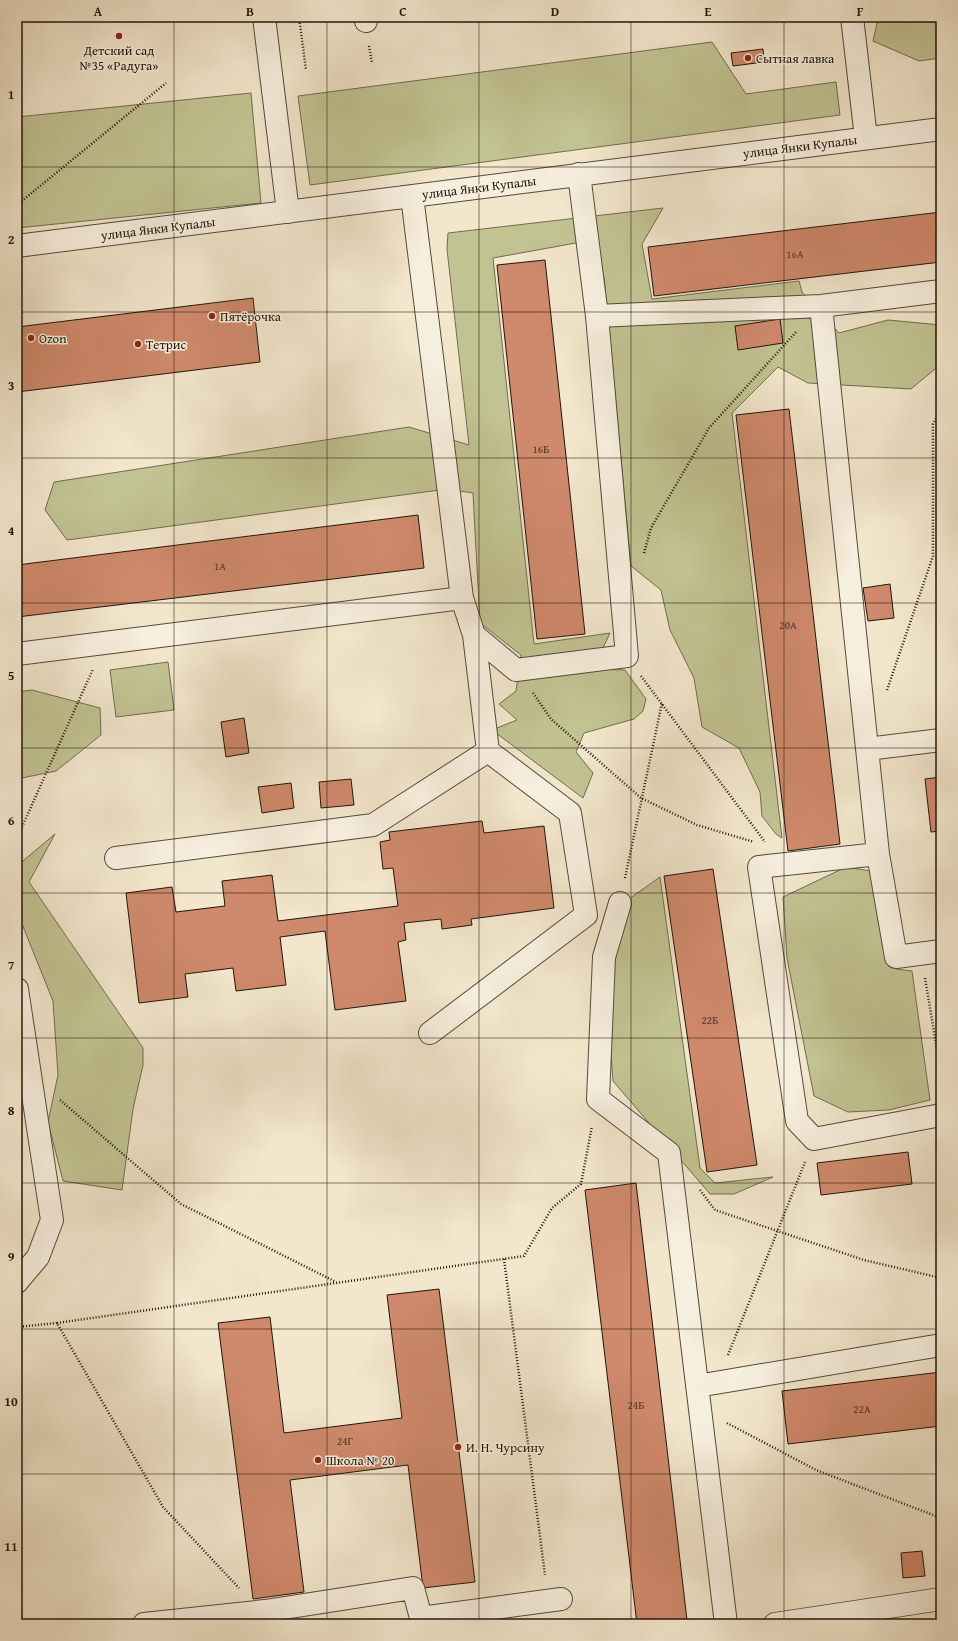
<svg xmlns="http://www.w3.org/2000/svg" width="958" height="1641" viewBox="0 0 958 1641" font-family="'Gentium Book Plus',serif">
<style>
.green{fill:#c2c393;stroke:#716c4e}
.building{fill:#cf896c;stroke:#20160a}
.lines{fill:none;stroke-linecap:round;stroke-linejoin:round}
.minor-casing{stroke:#544a3a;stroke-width:24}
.path{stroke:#20160a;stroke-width:2.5;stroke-dasharray:1 2;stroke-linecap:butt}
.minor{stroke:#f7efde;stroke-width:22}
.grid{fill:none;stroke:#20160a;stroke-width:1;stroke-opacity:0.55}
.poi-dot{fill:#8f2418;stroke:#f7efde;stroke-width:1.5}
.labels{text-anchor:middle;stroke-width:3;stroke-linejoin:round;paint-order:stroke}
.number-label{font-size:11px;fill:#4c3322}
.poi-label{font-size:13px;fill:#20160a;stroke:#f7efde;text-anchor:start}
.street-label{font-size:13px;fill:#20160a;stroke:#f7efde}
.neatline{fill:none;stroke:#20160a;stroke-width:1.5}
.grid-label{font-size:13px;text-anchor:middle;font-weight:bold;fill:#20160a}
</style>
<rect width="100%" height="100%" fill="#f2e6cc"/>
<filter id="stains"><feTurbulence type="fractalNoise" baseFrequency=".005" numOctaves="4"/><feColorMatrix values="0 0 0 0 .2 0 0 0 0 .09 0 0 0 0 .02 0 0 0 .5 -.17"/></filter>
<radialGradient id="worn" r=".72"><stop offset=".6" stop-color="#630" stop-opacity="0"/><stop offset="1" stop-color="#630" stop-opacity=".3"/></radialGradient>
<path class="green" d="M 893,17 L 941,17 L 941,58 L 919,61 L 873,41 L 878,19 Z
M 712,42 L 746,94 L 836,82 L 840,115 L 310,185 L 298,96 Z
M 251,93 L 261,203 L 17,228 L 17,117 Z
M 663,208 L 642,244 L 652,299 L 799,281 L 802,292 L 839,333 L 888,320 L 941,325 L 941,364 L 911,389 L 808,383 L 778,367 L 732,413 L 782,838 L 776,834 L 762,816 L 760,792 L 739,748 L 702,727 L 694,678 L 670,630 L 661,590 L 631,566 L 604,277 L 576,243 L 493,258 L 534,644 L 610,633 L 593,669 L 625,670 L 646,699 L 643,711 L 634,719 L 584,733 L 576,752 L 593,773 L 583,798 L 492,730 L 517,720 L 499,704 L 516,691 L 521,655 L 480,623 L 473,493 L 447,489 L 67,540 L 45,510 L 54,482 L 409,427 L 469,445 L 447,249 L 448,233 Z
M 168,662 L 174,710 L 116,717 L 110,670 Z
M 32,690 L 100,708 L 101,735 L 56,771 L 17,779 L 17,692 Z
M 55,834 L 29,882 L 143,1048 L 143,1065 L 133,1109 L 122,1190 L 63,1181 L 48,1122 L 58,1075 L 53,1001 L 20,919 L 17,889 L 17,866 Z
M 846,867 L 871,871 L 896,969 L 912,971 L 930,1100 L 889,1110 L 848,1112 L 814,1096 L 787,958 L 783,897 Z
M 660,877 L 700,1168 L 715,1183 L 773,1177 L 734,1194 L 710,1194 L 613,1081 L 606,986 L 626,901 Z"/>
<path class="building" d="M 464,17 L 507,17 L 465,22 Z
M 763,49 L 764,62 L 733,66 L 731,53 Z
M 941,212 L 941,262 L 654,296 L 648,247 Z
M 545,260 L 585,634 L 537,639 L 497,265 Z
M 253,298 L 260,362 L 17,392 L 17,327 Z
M 780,319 L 783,343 L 738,350 L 735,326 Z
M 789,409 L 840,844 L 788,851 L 736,415 Z
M 418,515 L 424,568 L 17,617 L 17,565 Z
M 890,584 L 894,618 L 868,621 L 863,588 Z
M 244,718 L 249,753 L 226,757 L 221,722 Z
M 941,777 L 941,831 L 931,832 L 925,779 Z
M 351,779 L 354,805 L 321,808 L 319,782 Z
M 291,783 L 294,808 L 262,813 L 258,787 Z
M 482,821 L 484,833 L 544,826 L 554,908 L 471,919 L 472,925 L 442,929 L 441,919 L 404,923 L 406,940 L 398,942 L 406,1001 L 335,1010 L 325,931 L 280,937 L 286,985 L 236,991 L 233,968 L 185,974 L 188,997 L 139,1003 L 126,893 L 172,887 L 176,912 L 225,906 L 222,881 L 272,875 L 278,921 L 398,906 L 393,868 L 383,869 L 380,842 L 390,840 L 389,832 Z
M 713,869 L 757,1165 L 707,1172 L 664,876 Z
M 908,1152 L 912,1184 L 821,1195 L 817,1163 Z
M 636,1183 L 687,1620 L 654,1624 L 637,1624 L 585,1190 Z
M 439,1289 L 475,1582 L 423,1588 L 408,1465 L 290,1480 L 304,1592 L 253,1599 L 218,1323 L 270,1317 L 284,1433 L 402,1418 L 387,1295 Z
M 941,1372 L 941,1426 L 788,1444 L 782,1391 Z
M 922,1551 L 925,1576 L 903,1578 L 901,1553 Z"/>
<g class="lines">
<defs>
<path id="minor" d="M 264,17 L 288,212
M 365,17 L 366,21
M 852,17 L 866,138
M 579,174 L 597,316 L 821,306 L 941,291
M 17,246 L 941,129
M 821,306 L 878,854 L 759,867 L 797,1121 L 814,1139 L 941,1115
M 474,635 L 516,670 L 627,656 L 597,316
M 17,654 L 462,598 L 412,196
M 867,749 L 941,740
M 878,854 L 896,957 L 941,951
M 116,858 L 373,825 L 488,751 L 474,635 L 462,598
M 620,903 L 604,957 L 598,1099 L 669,1153 L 726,1624
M 17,989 L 52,1220 L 38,1257 L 17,1282
M 430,1033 L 586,915 L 570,813 L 488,751
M 697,1386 L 941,1345
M 144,1624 L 265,1611 L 413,1588 L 421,1618 L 561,1599
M 775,1624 L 941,1599"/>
</defs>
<use href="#minor" class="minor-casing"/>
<path class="path" d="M 299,17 L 306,70
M 369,46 L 372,63
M 17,205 L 166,83
M 644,553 L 651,528 L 709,428 L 796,332
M 641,676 L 765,842
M 887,690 L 933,556 L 933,424 L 941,410
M 533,693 L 551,719 L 641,798 L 697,825 L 754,842
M 17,838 L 93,669
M 625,878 L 662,703
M 925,978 L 941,1073
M 60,1100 L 181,1204 L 336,1282
M 700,1190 L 715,1210 L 864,1260 L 941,1278
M 504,1259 L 545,1575
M 57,1323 L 524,1256 L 552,1208 L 581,1184 L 592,1126
M 17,1327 L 57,1323 L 163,1507 L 239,1588
M 728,1355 L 805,1162
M 727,1423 L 816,1470 L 941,1518"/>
<use href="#minor" class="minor"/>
</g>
<path class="grid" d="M 174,17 L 174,1624M 327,17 L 327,1624M 479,17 L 479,1624M 631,17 L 631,1624M 784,17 L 784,1624M 17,167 L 941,167M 17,312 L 941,312M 17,458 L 941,458M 17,603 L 941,603M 17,748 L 941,748M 17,893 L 941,893M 17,1038 L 941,1038M 17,1183 L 941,1183M 17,1329 L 941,1329M 17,1474 L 941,1474"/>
<g class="poi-dot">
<circle cx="119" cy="36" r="4"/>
<circle cx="748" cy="58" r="4"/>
<circle cx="212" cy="316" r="4"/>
<circle cx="31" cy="338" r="4"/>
<circle cx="138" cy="344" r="4"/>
<circle cx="458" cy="1447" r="4"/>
<circle cx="318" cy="1460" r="4"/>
</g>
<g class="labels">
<g class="number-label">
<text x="795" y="258">16А</text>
<text x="541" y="453">16Б</text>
<text x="220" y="570">1А</text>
<text x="788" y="629">20А</text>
<text x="710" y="1024">22Б</text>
<text x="636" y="1409">24Б</text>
<text x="862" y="1413">22А</text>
<text x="345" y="1445">24Г</text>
</g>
<g class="poi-label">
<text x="119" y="55" text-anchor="middle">Детский сад<tspan x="119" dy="15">№35 «Радуга»</tspan></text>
<text x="756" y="63">Сытная лавка</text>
<text x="220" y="321">Пятёрочка</text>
<text x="39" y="343">Ozon</text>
<text x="146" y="349">Тетрис</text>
<text x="466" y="1452">И. Н. Чурсину</text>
<text x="326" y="1465">Школа № 20</text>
</g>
<g class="street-label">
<text transform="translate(800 146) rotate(-7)" y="5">улица Янки Купалы</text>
<text transform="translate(479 187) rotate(-7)" y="5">улица Янки Купалы</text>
<text transform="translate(158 228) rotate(-7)" y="5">улица Янки Купалы</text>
</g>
</g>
<rect width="958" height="1641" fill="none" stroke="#f2e6cc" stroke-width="44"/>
<rect x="22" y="22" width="914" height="1597" class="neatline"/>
<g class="grid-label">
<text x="98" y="16">A</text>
<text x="250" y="16">B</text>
<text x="403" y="16">C</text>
<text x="555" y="16">D</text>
<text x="708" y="16">E</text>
<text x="860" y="16">F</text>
<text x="11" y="99">1</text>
<text x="11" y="244">2</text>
<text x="11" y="390">3</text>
<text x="11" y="535">4</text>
<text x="11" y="680">5</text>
<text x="11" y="825">6</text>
<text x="11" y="970">7</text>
<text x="11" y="1115">8</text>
<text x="11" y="1261">9</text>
<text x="11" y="1406">10</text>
<text x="11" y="1551">11</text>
</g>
<rect width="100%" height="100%" filter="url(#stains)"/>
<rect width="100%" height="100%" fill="url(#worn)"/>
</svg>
